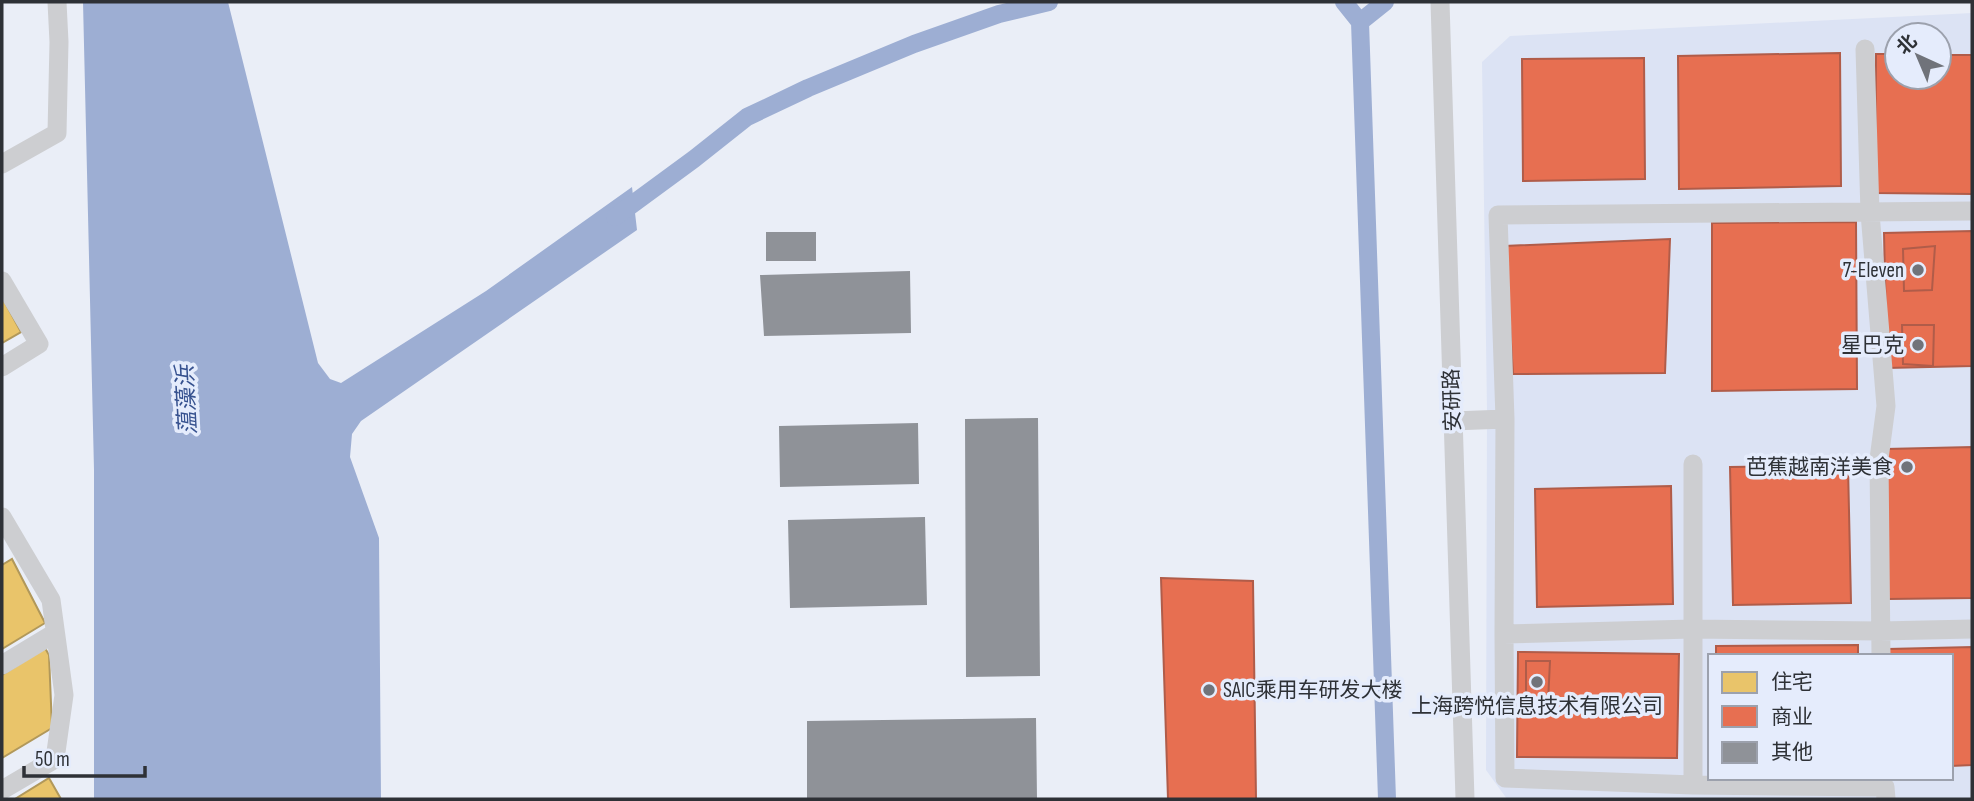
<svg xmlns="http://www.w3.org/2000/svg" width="1974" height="801" viewBox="0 0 1974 801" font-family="'Sofia Sans Condensed','Noto Sans SC',sans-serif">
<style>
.built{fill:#dce3f4;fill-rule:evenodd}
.water{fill:#9daed3}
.homes{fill:#e9c46a;stroke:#b1985a;stroke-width:2}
.shops{fill:#e76f51;stroke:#b05c49;stroke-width:2}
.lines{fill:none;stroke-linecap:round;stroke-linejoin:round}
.canal{stroke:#9daed3;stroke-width:18}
.building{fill:#8f9298}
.minor{stroke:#cdced1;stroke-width:19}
.poi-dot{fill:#70737a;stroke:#e5ecfc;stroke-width:2.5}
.labels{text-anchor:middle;stroke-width:7;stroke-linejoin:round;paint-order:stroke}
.poi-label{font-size:21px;fill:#2e3136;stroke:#e5ecfc;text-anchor:end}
.street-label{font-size:21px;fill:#2e3136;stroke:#e5ecfc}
.water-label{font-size:23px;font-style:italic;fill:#36518f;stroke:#e5ecfc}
</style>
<rect width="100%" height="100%" fill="#eaeef7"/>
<path class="built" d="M 1972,13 L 1972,799 L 1507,799 L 1486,770 L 1487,411 L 1482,62 L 1510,36 ZM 1897,35 L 1939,35 L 1939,77 L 1897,77 ZM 1710,656 L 1951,656 L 1951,778 L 1710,778 Z"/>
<path class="water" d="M 83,2 L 228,2 L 318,363 L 330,379 L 341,383 L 486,291 L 632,187 L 637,230 L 361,421 L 352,434 L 350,457 L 379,538 L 381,799 L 94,799 L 94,470 Z"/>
<path class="homes" d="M 2,297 L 21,332 L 2,343 Z
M 12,559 L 45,623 L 2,649 L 2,565 Z
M 45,648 L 49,655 L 52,728 L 2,758 L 2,675 Z
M 49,778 L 61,799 L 15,799 Z"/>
<path class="shops" d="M 1840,53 L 1841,186 L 1679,189 L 1678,56 Z
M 1876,54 L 1897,54 L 1897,77 L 1939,77 L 1939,55 L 1972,55 L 1972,194 L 1875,193 Z
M 1644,58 L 1645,179 L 1523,181 L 1522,59 Z
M 1856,222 L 1857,389 L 1712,391 L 1712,223 Z
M 1972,231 L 1972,366 L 1887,368 L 1884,233 Z
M 1670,239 L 1665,373 L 1513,374 L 1505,246 Z
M 1935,246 L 1932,290 L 1904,291 L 1903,249 Z
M 1902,325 L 1934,325 L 1933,366 L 1903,364 Z
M 1972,447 L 1972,598 L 1888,599 L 1886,449 Z
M 1848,465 L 1851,603 L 1733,605 L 1730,467 Z
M 1671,486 L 1673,604 L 1537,607 L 1535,489 Z
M 1161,578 L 1253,581 L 1256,799 L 1168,799 Z
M 1858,645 L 1858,656 L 1716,656 L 1716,646 Z
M 1972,647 L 1972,765 L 1951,766 L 1951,656 L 1888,656 L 1888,649 Z
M 1518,652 L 1679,654 L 1677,758 L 1517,757 Z
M 1526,661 L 1550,661 L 1548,702 L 1526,702 Z"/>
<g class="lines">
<path class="canal" d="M 1344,2 L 1360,22 L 1387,799
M 1360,22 L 1385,2
M 615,217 L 694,159 L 747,117 L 808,88 L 914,44 L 999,14 L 1049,2"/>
</g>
<path class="building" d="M 766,232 L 816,232 L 816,261 L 766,261 Z
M 910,271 L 911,333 L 764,336 L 760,275 Z
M 1038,418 L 1040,676 L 966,677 L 965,419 Z
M 918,423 L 919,484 L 780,487 L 779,426 Z
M 925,517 L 927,605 L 790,608 L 788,520 Z
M 1036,718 L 1037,799 L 807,799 L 807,721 Z"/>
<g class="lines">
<path class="minor" d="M 1440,2 L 1465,799
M 1865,49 L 1870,213 L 1886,406 L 1879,459 L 1881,656
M 2,164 L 57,133 L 59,42 L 57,2
M 2,281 L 39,344 L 2,367
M 1505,419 L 1498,215 L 1972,211
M 1453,421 L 1505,419 L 1504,634 L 1692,629 L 1880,631 L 1972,629
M 2,517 L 51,600 L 64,695 L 55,759 L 2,790
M 1504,634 L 1505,778 L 1693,785 L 1885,787 L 1886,799
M 2,665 L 55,633
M 1693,785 L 1693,464"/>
</g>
<g class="poi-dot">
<circle cx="1918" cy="270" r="7"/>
<circle cx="1918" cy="345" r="7"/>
<circle cx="1907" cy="467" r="7"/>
<circle cx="1537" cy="682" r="7"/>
<circle cx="1209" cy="690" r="7"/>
</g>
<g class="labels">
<g class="poi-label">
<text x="1904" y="277">7-Eleven</text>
<text x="1904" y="352">星巴克</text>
<text x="1893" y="474">芭蕉越南洋美食</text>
<text x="1223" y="697" text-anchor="start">SAIC乘用车研发大楼</text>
<text x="1537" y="713" text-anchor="middle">上海跨悦信息技术有限公司</text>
</g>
<g class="street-label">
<text transform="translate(1452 400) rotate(-92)" y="7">安研路</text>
</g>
<g class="water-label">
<text transform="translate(186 400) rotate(-93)" y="8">蕰藻浜</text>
</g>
</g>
<rect width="1974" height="801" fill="none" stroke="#2e3136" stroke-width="7"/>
<rect x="1708" y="654" width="245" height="126" fill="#e5ecfc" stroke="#9ca1ad" stroke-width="2"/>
<rect x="1722" y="672" width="35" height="21" fill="#e9c46a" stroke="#9ca1ad" stroke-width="2"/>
<text x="1771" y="689" font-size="21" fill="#2e3136">住宅</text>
<rect x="1722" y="706" width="35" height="21" fill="#e76f51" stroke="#9ca1ad" stroke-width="2"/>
<text x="1771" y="724" font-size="21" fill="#2e3136">商业</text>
<rect x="1722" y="742" width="35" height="21" fill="#8f9298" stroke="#9ca1ad" stroke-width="2"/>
<text x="1771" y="759" font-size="21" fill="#2e3136">其他</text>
<g transform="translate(1918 56) rotate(316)"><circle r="33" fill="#e5ecfc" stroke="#9ca1ad" stroke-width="2"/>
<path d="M0-5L12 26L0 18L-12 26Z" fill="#70737a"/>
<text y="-10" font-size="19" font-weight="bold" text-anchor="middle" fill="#2e3136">北</text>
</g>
<path d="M24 766v10h121v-10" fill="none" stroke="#2e3136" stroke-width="3.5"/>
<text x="35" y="766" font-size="21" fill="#2e3136" stroke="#e5ecfc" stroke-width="5" paint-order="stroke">50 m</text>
</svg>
